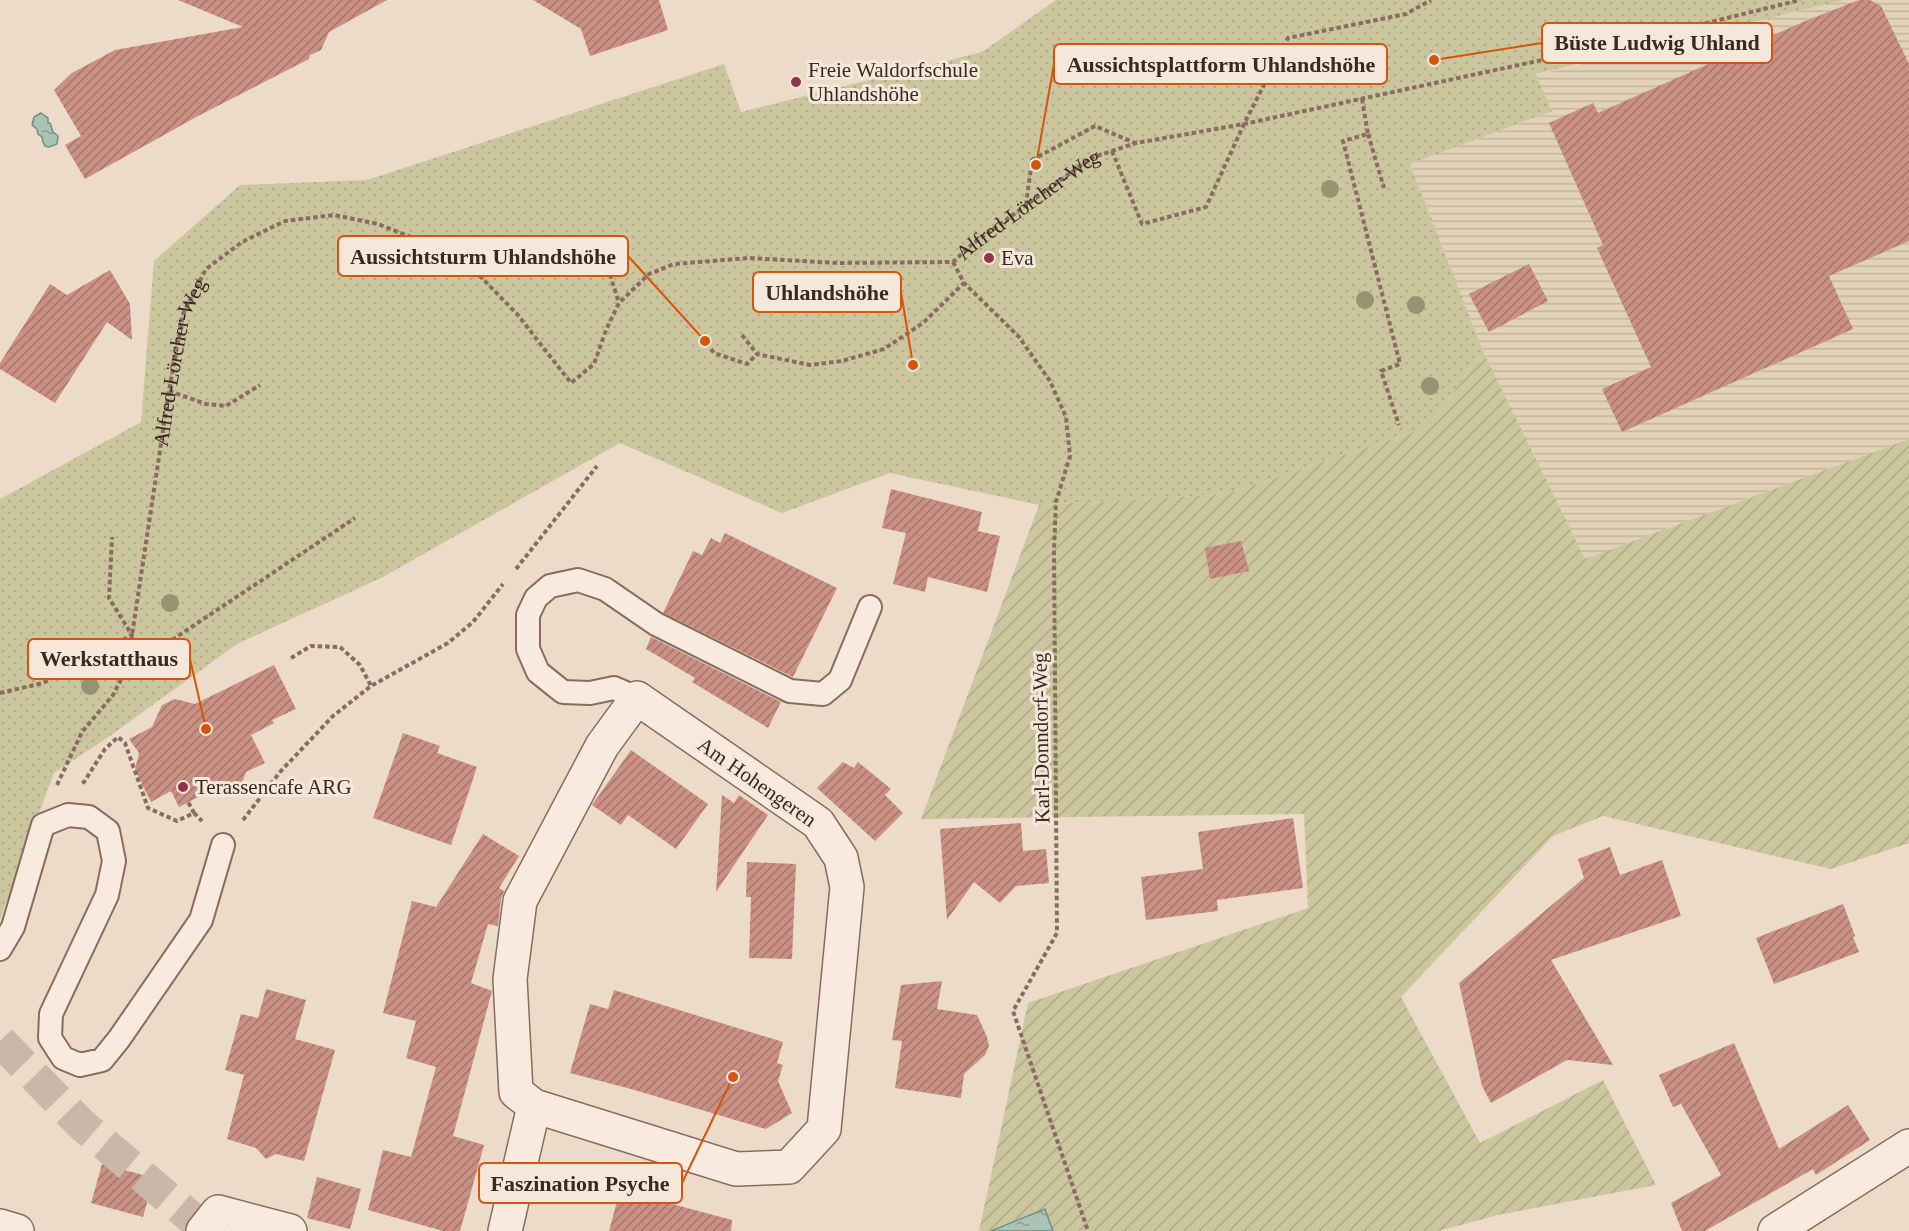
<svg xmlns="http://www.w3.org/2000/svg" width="1909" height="1231" viewBox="0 0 1909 1231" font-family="'Times New Roman',serif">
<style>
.farmland{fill:url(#farmland-rules)}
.park{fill:url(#park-dots)}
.garden{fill:url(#garden-furrows)}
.water{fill:url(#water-ripples);stroke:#719082;stroke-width:1.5}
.building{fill:url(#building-hatch)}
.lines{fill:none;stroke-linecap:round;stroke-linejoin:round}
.secondary-tunnel{stroke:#c9b7a8;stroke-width:33;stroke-dasharray:33 16;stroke-linecap:butt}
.lane-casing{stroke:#896c5f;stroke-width:26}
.street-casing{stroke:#896c5f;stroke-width:36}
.path{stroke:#896c5f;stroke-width:4;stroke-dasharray:4.5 3;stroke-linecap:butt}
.lane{stroke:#f8eade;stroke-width:22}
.street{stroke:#f8eade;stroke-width:33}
.tree{fill:#999272}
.poi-dot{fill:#953249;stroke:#f5e7da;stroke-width:2}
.labels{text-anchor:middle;stroke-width:6;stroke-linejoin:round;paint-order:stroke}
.poi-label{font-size:21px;fill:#3a2822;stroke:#f5e7da;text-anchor:start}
.street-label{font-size:21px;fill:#3a2822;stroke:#f5e7da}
.leader{fill:none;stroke:#d7540e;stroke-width:2}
.callout-dot{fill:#d7540e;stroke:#f5e7da;stroke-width:2}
.callout{fill:#f5e7da;stroke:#d7540e;stroke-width:2}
.callout-label{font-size:22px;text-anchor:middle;font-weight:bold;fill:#3a2822}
</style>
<defs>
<pattern id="farmland-rules" width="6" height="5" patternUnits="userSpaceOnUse" patternTransform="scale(1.5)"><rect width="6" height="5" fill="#e2d2b8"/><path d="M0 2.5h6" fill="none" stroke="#c3b49e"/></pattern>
<pattern id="park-dots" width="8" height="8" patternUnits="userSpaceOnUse" patternTransform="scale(1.5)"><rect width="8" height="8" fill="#cbc69e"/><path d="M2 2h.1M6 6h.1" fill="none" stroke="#afaa88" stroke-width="1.8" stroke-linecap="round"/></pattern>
<pattern id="garden-furrows" width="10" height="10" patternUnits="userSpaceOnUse" patternTransform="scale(1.5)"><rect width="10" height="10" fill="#cbc69e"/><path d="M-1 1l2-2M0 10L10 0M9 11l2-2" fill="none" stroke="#afaa88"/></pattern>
<pattern id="water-ripples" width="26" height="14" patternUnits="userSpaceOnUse" patternTransform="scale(1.5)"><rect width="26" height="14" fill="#abc2b6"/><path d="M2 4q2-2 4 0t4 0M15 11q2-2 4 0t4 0" fill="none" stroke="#8c9e94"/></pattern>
<pattern id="building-hatch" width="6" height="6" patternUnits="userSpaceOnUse" patternTransform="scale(1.5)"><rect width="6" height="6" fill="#c99083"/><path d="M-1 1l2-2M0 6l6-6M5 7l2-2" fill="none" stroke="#a4766b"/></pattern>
</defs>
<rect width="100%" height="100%" fill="#eddbca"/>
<path class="farmland" d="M 1844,0 L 1909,0 L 1909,439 L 1585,559 L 1483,351 L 1410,164 L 1552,111 L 1536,75 Z"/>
<path class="park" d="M 1056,0 L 1844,0 L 1536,74 L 1552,111 L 1410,164 L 1483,351 L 1428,427 L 1226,494 L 1039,505 L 890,473 L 782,513 L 620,443 L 383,577 L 237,644 L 107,738 L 54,773 L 0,919 L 0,499 L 141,422 L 154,261 L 240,185 L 367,180 L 724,64 L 741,112 L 982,52 Z"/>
<path class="garden" d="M 1483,351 L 1585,559 L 1909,439 L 1909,843 L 1831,869 L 1603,816 L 1553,836 L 1401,997 L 1480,1143 L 1603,1080 L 1656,1185 L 1498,1215 L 1439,1231 L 979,1231 L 1028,1003 L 1308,908 L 1304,814 L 921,819 L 1039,505 L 1226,494 L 1428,427 Z"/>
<path class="water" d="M 41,113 L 48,118 L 48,123 L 50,123 L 53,132 L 58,136 L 57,144 L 49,147 L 45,146 L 43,142 L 42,137 L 38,134 L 37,129 L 32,125 L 34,117 Z
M 1045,1209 L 1053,1231 L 991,1231 Z"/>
<path class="building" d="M 178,0 L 387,0 L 329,32 L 321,50 L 310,55 L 309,59 L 198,116 L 85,179 L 65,145 L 81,136 L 54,90 L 72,73 L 115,50 L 243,27 Z
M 533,0 L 659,0 L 668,30 L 590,56 L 581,29 Z
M 1859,0 L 1870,0 L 1881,6 L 1909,64 L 1909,241 L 1829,276 L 1853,329 L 1622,432 L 1602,389 L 1651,367 L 1597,248 L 1603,245 L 1549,123 L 1593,103 L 1598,113 L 1803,22 Z
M 1529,264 L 1548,301 L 1489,332 L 1469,294 Z
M 110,270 L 130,304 L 132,340 L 107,322 L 55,403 L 0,369 L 0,363 L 50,284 L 67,295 Z
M 891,489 L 982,512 L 978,531 L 1000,536 L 987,592 L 928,577 L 925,592 L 893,584 L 906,533 L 882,528 Z
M 725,533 L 837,588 L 793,677 L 663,613 L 693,551 L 702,555 L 711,538 L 720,543 Z
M 1241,541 L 1249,571 L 1210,579 L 1205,548 Z
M 651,637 L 781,702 L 768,728 L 692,682 L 695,678 L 646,649 Z
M 274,665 L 296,709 L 272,720 L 274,723 L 251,735 L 265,763 L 246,772 L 237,796 L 216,788 L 179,807 L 171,791 L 151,802 L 135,770 L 139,753 L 129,739 L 152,727 L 162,705 L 175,699 L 195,704 Z
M 403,733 L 440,746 L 437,753 L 477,767 L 451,845 L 373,818 Z
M 631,750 L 708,804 L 676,849 L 628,815 L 621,825 L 592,805 Z
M 843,762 L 854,768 L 858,762 L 891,789 L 885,795 L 903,813 L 875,841 L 817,788 Z
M 722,795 L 734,803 L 739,795 L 768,815 L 716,892 Z
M 1293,818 L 1303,888 L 1217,900 L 1218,911 L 1146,920 L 1141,877 L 1203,869 L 1198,832 Z
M 1021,823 L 1023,851 L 1046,849 L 1049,883 L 1016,886 L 1000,903 L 974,882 L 947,920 L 940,829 Z
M 483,834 L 519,856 L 499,888 L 504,891 L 501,899 L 498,926 L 488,924 L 471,983 L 492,991 L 453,1136 L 484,1145 L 460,1231 L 443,1231 L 368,1210 L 383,1150 L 411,1157 L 436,1067 L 406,1058 L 416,1021 L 383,1013 L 412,901 L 436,907 Z
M 1610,847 L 1620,875 L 1662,860 L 1681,916 L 1551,960 L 1613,1065 L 1567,1060 L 1491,1103 L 1482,1086 L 1459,983 L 1584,878 L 1578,859 Z
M 747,862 L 796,864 L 792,959 L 749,958 L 751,897 L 746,897 Z
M 1843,904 L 1855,936 L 1853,937 L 1859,952 L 1774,984 L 1756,938 Z
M 942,981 L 937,1009 L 977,1015 L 987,1037 L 989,1046 L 985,1055 L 964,1074 L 961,1098 L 895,1088 L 902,1041 L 892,1040 L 901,985 Z
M 266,989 L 306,1000 L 295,1039 L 335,1050 L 304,1161 L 276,1154 L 266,1159 L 256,1148 L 227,1139 L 244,1075 L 225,1070 L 241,1014 L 258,1018 Z
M 614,990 L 783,1042 L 777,1063 L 783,1065 L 778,1081 L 792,1113 L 766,1129 L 631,1089 L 570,1073 L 590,1004 L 608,1009 Z
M 1734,1043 L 1779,1149 L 1848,1105 L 1870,1140 L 1816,1175 L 1813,1169 L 1705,1231 L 1682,1231 L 1671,1203 L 1721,1175 L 1681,1104 L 1673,1107 L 1659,1075 Z
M 102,1164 L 154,1178 L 143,1217 L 91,1203 Z
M 317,1177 L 361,1189 L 350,1229 L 307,1218 Z
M 620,1190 L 732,1220 L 731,1231 L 609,1231 Z"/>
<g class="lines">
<path class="secondary-tunnel" d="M 0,1041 L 81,1124 L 207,1231"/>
<defs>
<path id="lane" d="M 637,698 L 614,688 L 590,693 L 563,692 L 538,672 L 528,649 L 528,615 L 536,598 L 550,586 L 578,580 L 605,589 L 656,624 L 790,691 L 823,694 L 840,680 L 870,607
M 0,949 L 13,927 L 43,825 L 68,815 L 89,817 L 108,831 L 114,861 L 107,895 L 51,1014 L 50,1038 L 63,1058 L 80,1065 L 102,1060 L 119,1039 L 201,920 L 223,845"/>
<path id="street" d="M 637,698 L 818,823 L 841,858 L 847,887 L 824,1129 L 789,1167 L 736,1169 L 534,1106 L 516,1092 L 510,979 L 520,901 L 602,746 Z
M 0,1226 L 17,1231
M 203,1231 L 218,1212 L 290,1231
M 505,1231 L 534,1106
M 1775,1231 L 1909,1146"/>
</defs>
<use href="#lane" class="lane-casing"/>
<use href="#street" class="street-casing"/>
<g class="path">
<path d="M 1362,99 L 1368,134 L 1343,141 L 1400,364 L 1381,371 L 1399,425"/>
<path d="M 1368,134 L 1384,188"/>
<path d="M 1112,151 L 1142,224 L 1206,207 L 1244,124 L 1288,38 L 1406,14 L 1431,0"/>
<path d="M 1026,205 L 1032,160 L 1095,126 L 1135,143"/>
<path d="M 603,253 L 619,303"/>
<path d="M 953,262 L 964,283 L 1019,337 L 1050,381 L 1066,417 L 1070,456 L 1056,502 L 1054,550 L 1057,933 L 1013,1011 L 1088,1231"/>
<path d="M 742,335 L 757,354 L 810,365 L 842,361 L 884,349 L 923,323 L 964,283"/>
<path d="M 702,337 L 714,353 L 747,364 L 757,354"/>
<path d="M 169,391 L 206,404 L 226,406 L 260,385"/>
<path d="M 516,569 L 597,466"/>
<path d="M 291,658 L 311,646 L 340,647 L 360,665 L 371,686"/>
<path d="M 128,668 L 157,650 L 355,518"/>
<path d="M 0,693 L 43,683 L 132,635 L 109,598 L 112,537"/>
<path d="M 82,783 L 84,782 L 105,749 L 118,737 L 125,743 L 148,808 L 177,821 L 194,813 L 188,802"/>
<path id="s1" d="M 57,785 L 82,732 L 113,695 L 127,668 L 169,391 L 183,314 L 206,269 L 242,242 L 285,221 L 334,215 L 378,224 L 436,247 L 481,277 L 517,314 L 571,383 L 594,364 L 606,330 L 619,303 L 649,274 L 674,264 L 749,258 L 837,263 L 953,262 L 970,246 L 1091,158 L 1136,143 L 1244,124 L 1654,36 L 1800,0"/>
<path d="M 194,813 L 202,821"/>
<path d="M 243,820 L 280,772 L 333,716 L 371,686 L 448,643 L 473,622 L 503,584"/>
</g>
<use href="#lane" class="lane"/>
<use href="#street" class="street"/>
</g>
<g class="tree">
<circle cx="1330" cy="189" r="9"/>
<circle cx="1365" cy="300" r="9"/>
<circle cx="1416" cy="305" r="9"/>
<circle cx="1430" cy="386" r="9"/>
<circle cx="170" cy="603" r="9"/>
<circle cx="90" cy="686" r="9"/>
</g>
<g class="poi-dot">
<circle cx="796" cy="82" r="6"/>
<circle cx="989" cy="258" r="6"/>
<circle cx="183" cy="787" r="6"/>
</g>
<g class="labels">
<g class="poi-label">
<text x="808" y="77">Freie Waldorfschule<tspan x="808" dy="24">Uhlandshöhe</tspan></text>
<text x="1001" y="265">Eva</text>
<text x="195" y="794">Terassencafe ARG</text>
</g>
<g class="street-label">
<text dy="7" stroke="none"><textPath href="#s1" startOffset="1528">Alfred-Lörcher-Weg</textPath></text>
<text dy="7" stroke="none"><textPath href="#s1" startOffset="448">Alfred-Lörcher-Weg</textPath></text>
<text transform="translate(1041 738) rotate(-91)" y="7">Karl-Donndorf-Weg</text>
<text transform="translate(757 782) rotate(35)" y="7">Am Hohengeren</text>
</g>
</g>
<path class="leader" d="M1434 60L1542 43M1036 165L1054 64M705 341L628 256M913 365L901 292M206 729L190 659M733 1077L682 1183"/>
<g class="callout-dot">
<circle cx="1434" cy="60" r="6"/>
<circle cx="1036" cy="165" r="6"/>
<circle cx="705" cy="341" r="6"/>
<circle cx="913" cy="365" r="6"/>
<circle cx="206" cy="729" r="6"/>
<circle cx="733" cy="1077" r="6"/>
</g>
<g class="callout">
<rect x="1542" y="23" width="230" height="40" rx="6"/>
<rect x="1054" y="44" width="333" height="40" rx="6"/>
<rect x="338" y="236" width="290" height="40" rx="6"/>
<rect x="753" y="272" width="148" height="40" rx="6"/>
<rect x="28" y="639" width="162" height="40" rx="6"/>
<rect x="479" y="1163" width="203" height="40" rx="6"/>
</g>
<g class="callout-label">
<text x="1657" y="50">Büste Ludwig Uhland</text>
<text x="1221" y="72">Aussichtsplattform Uhlandshöhe</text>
<text x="483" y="264">Aussichtsturm Uhlandshöhe</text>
<text x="827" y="300">Uhlandshöhe</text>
<text x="109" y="666">Werkstatthaus</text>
<text x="580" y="1191">Faszination Psyche</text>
</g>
</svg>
